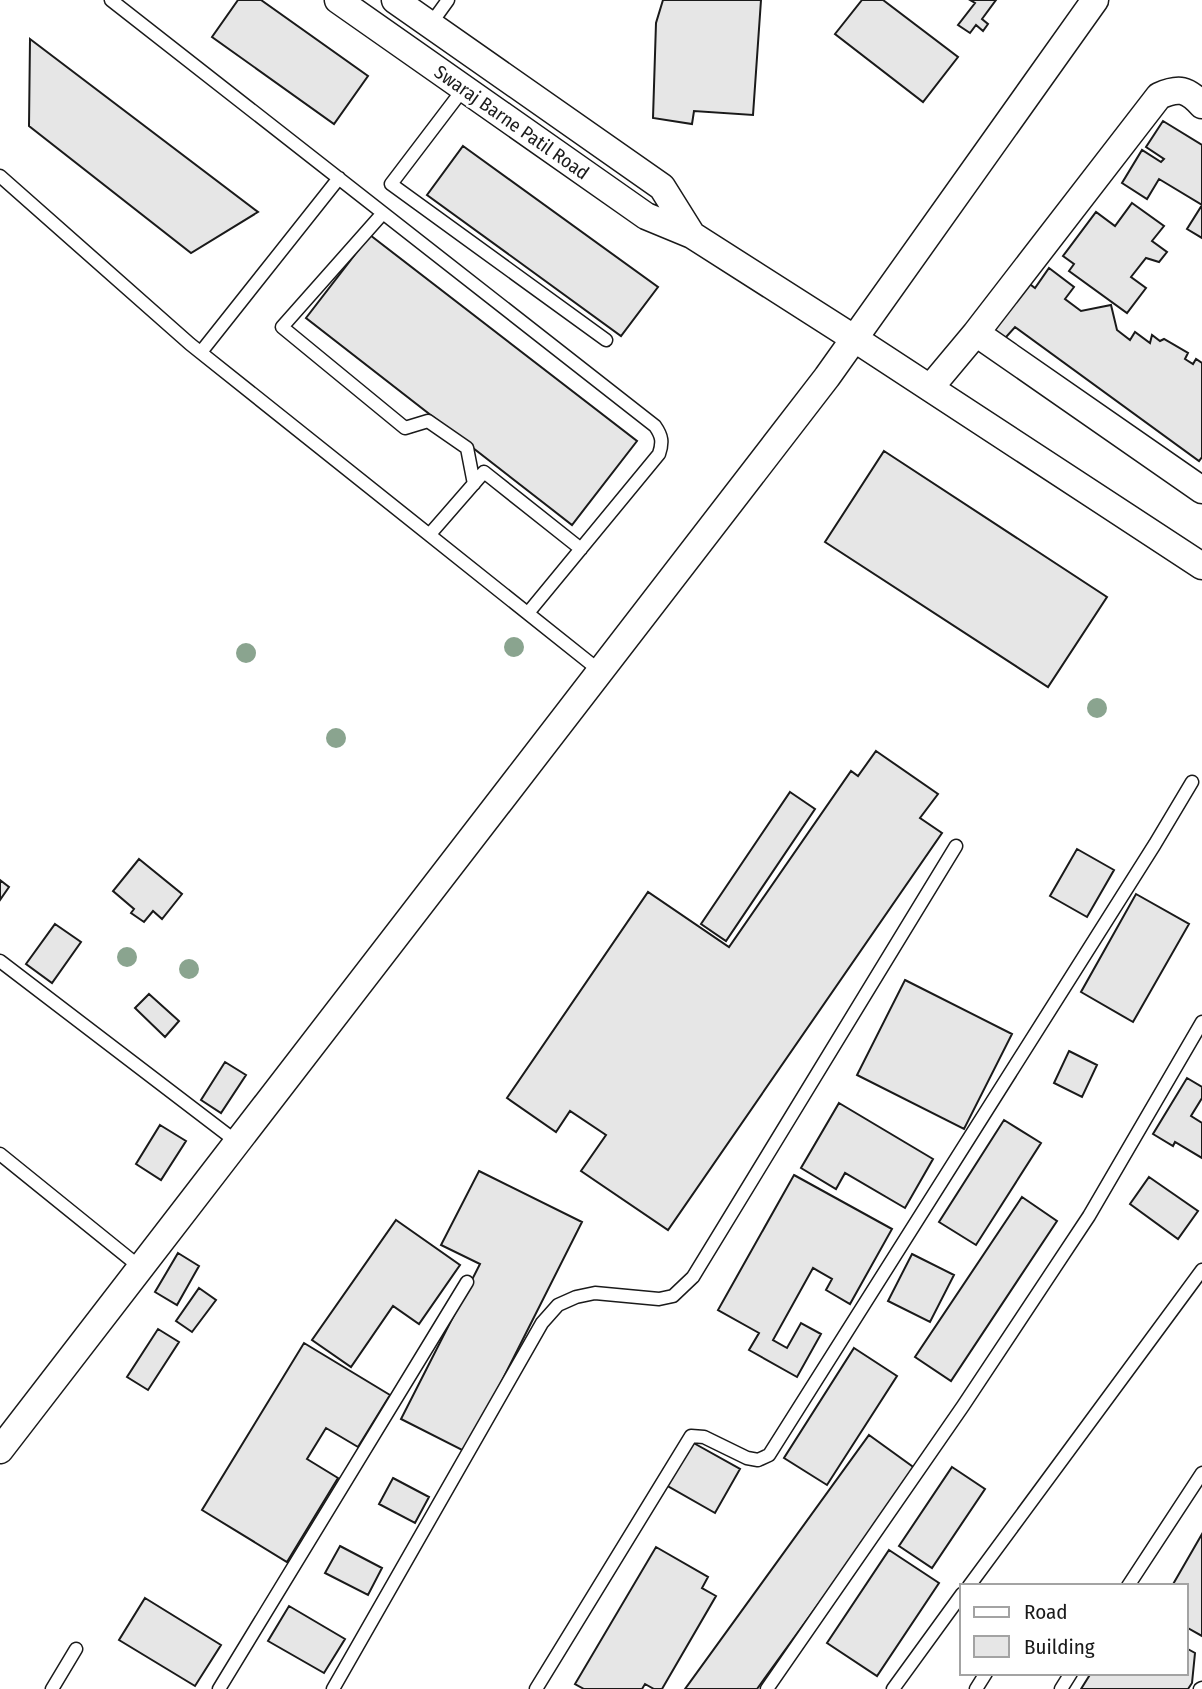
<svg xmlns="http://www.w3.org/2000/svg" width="1202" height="1689" viewBox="0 0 1202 1689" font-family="'Fira Sans Condensed',sans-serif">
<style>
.building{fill:#e6e6e6;stroke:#1a1a1a;stroke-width:2}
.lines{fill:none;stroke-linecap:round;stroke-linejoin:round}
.service-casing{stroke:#1a1a1a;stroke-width:15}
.minor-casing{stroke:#1a1a1a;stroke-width:29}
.service{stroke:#fff;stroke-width:12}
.minor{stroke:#fff;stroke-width:26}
.tree{fill:#8aa48f}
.labels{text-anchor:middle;stroke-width:5;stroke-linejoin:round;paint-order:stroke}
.street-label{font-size:19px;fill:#1a1a1a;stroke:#fff}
</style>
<rect width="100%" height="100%" fill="#fff"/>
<path class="building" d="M 238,0 L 261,0 L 368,76 L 334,124 L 212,37 Z
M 663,0 L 761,0 L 753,115 L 694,111 L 692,124 L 653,118 L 656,23 Z
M 862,0 L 883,0 L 958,57 L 923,102 L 835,34 Z
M 970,0 L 996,0 L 982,19 L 988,24 L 983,31 L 976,25 L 970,33 L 958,25 L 975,3 Z
M 30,39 L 258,212 L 191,253 L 29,126 Z
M 1163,121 L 1202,145 L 1202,238 L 1187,229 L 1202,205 L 1159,179 L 1147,199 L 1122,183 L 1142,150 L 1161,162 L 1164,159 L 1146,147 Z
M 463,146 L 658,287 L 621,336 L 427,195 Z
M 1132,203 L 1164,226 L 1152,241 L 1167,252 L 1159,262 L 1146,258 L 1131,277 L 1146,288 L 1127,313 L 1069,271 L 1074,264 L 1063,256 L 1096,212 L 1115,226 Z
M 370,235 L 637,441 L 572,525 L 306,318 Z
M 1049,268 L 1074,287 L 1065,299 L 1081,311 L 1111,305 L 1117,330 L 1130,340 L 1135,332 L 1150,343 L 1152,335 L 1160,341 L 1164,339 L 1188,353 L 1185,359 L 1193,364 L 1196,359 L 1202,363 L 1202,457 L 1199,461 L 1015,327 L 998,346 L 988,330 L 1023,279 L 1035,288 Z
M 884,451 L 1107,597 L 1048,687 L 825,542 Z
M 876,751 L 938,794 L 920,818 L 942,833 L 668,1230 L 581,1171 L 606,1135 L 570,1111 L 556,1132 L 507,1098 L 648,892 L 729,947 L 851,771 L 858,776 Z
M 790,792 L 815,809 L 726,941 L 701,924 Z
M 1077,849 L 1114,870 L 1087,917 L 1050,896 Z
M 139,859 L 182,894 L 162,919 L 153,911 L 144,922 L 131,913 L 134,909 L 113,891 Z
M 0,880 L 9,887 L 0,900 Z
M 1136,894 L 1189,924 L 1133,1022 L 1081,992 Z
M 55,924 L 81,942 L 52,983 L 26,964 Z
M 905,980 L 1012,1034 L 964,1129 L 857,1075 Z
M 149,994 L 179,1021 L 165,1037 L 135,1008 Z
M 1069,1051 L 1097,1065 L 1082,1097 L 1054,1083 Z
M 225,1062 L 246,1075 L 221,1113 L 201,1100 Z
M 1187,1078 L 1202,1087 L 1202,1098 L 1191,1116 L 1202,1123 L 1202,1158 L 1175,1142 L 1173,1146 L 1153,1134 Z
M 839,1103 L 933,1159 L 905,1208 L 845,1173 L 836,1189 L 801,1168 Z
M 1004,1120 L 1041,1143 L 976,1245 L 939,1222 Z
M 160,1125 L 186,1141 L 161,1180 L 136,1164 Z
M 479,1171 L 582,1222 L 466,1452 L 401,1419 L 480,1264 L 441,1245 Z
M 794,1175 L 892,1229 L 850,1304 L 826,1290 L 832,1279 L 813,1268 L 773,1340 L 787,1348 L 801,1323 L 821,1334 L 797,1377 L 749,1350 L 759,1333 L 718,1310 Z
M 1149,1177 L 1198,1211 L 1178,1239 L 1130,1204 Z
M 1022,1197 L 1057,1221 L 951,1381 L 915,1357 Z
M 396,1220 L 460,1265 L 419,1324 L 393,1306 L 351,1367 L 312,1340 Z
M 178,1253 L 199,1266 L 177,1305 L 155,1292 Z
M 912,1254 L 954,1275 L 930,1322 L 888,1301 Z
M 199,1288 L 216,1300 L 192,1332 L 176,1321 Z
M 158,1329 L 179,1342 L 148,1390 L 127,1377 Z
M 304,1343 L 390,1395 L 358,1447 L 326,1428 L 307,1459 L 338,1478 L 287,1562 L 202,1510 Z
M 854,1348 L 897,1376 L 827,1485 L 784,1458 Z
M 869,1435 L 916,1469 L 757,1689 L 685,1689 Z
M 690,1441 L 740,1469 L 715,1513 L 666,1485 Z
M 952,1467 L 985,1489 L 932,1568 L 899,1546 Z
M 393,1478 L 429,1497 L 415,1523 L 379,1504 Z
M 1202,1534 L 1202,1636 L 1186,1627 L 1186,1586 L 1172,1586 Z
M 340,1546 L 382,1568 L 368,1595 L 325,1573 Z
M 656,1547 L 708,1577 L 702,1588 L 716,1596 L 662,1689 L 654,1689 L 645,1684 L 642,1689 L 584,1689 L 575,1684 Z
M 889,1550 L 939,1583 L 877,1676 L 827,1643 Z
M 145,1598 L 221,1645 L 195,1686 L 119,1640 Z
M 289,1606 L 345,1639 L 324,1673 L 268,1641 Z
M 1186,1648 L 1195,1653 L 1192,1683 L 1188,1689 L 1081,1689 L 1091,1673 L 1186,1673 Z"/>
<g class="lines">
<defs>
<path id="service" d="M 111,0 L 655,426 C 662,436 663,442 659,454 L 528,613
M 430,25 L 448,0
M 464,88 L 391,184 L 606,340
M 0,176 L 190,344 L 600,671
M 383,213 L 282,327 L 405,428 L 428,421 L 467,448 L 474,484
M 201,352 L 339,178
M 430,534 L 484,472 L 581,549
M 0,961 L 237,1142
M 0,1154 L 141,1268
M 969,1586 L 1202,1270
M 1128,1586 L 1202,1473
M 52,1689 L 76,1649
M 219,1689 L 467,1282
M 333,1689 L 542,1323 L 558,1305 L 576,1297 L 595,1293 L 659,1299 L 673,1296 L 693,1277 L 956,846
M 536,1689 L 691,1436 L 704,1437 L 747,1458 L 758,1460 L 769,1455 L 1155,844 L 1192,782
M 767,1689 L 963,1406 L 1089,1216 L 1202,1022
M 893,1689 L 962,1594
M 976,1689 L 986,1673
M 1061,1689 L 1071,1673
M 1200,1689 L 1202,1688"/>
<path id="minor" d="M 338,0 L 646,216 L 692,235 L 855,339 L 1202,566
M 395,0 L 662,187 L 692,235
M 1202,105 C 1187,89 1179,87 1159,96 L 976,333 L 1202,490
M 930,388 L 976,333
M 0,1450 L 827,377 L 1095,0"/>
</defs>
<use href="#service" class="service-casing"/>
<use href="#minor" class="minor-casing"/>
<use href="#service" class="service"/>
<use href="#minor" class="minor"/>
</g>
<g class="tree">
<circle cx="514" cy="647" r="10"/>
<circle cx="246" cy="653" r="10"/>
<circle cx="1097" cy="708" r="10"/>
<circle cx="336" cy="738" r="10"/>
<circle cx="127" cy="957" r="10"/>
<circle cx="189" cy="969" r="10"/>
</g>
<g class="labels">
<g class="street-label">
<text transform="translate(512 122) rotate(35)" y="7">Swaraj Barne Patil Road</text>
</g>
</g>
<rect x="960" y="1584" width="228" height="91" fill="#ffffff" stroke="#a3a3a3" stroke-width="2"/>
<rect x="974" y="1607" width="35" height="10" fill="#ffffff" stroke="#a3a3a3" stroke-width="2"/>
<text x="1024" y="1619" font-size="21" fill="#1a1a1a">Road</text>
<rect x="974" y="1636" width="35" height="21" fill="#e6e6e6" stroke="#a3a3a3" stroke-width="2"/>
<text x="1024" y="1654" font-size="21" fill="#1a1a1a">Building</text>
</svg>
